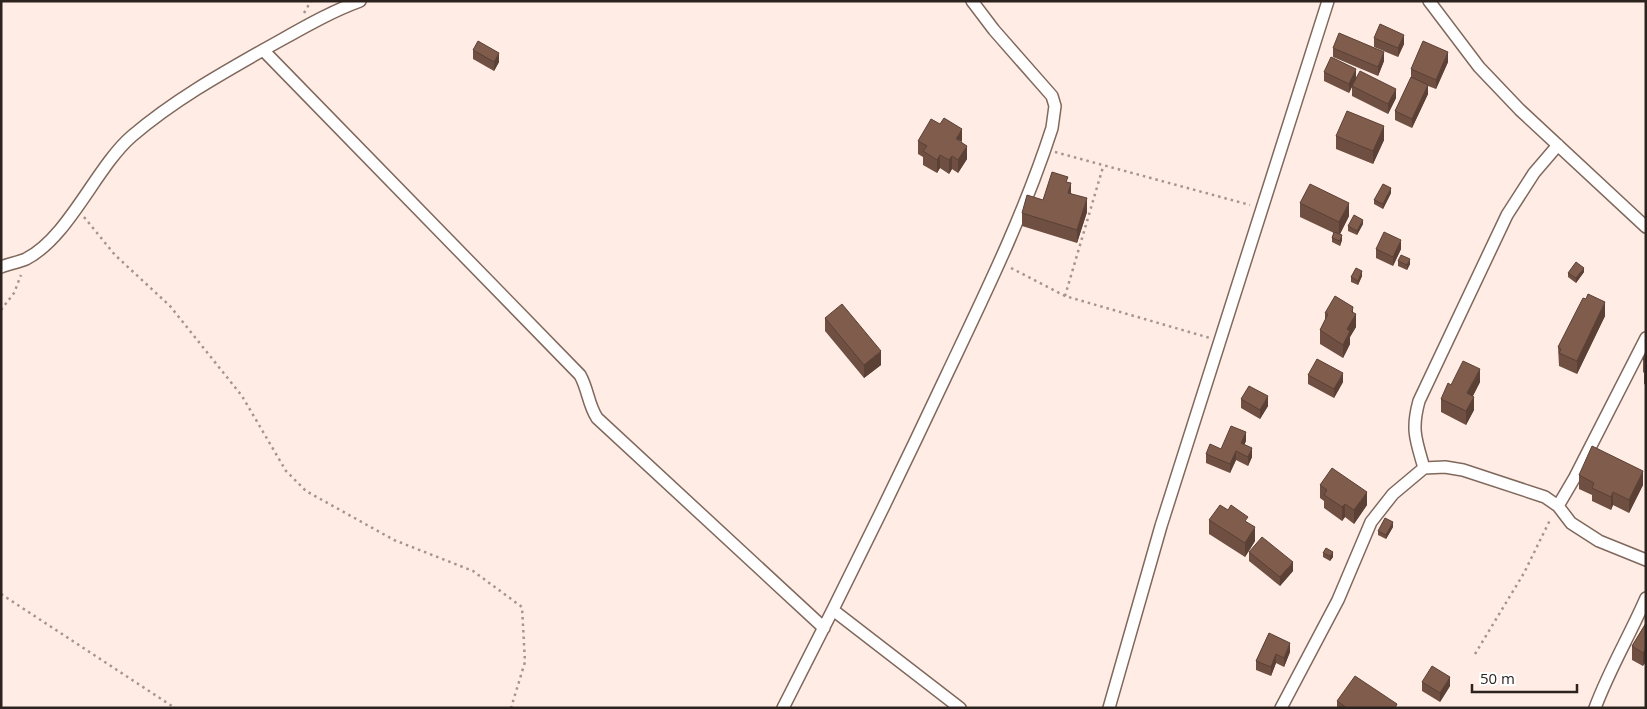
<svg xmlns="http://www.w3.org/2000/svg" width="1647" height="709" viewBox="0 0 1647 709" font-family="'Open Sans',sans-serif">
<style>
.lines{fill:none;stroke-linecap:round;stroke-linejoin:round}
.street-casing{stroke:#80685d;stroke-width:14}
.path{stroke:#a4958f;stroke-width:2.5;stroke-dasharray:2.5 4;stroke-linecap:butt}
.street{stroke:#fff;stroke-width:11}
.wall{fill:#6e4f41}
.shaded-wall{fill:#5a4035}
.building{fill:#805c4c;stroke:#5a4035}
</style>
<rect width="100%" height="100%" fill="#ffede5"/>
<g class="lines">
<defs>
<path id="street" d="M 1429,1 L 1479,67 L 1520,110 L 1646,227
M 263,50 L 580,375 C 588,389 588,404 597,418 L 824,628
M 1,267 C 9,264 19,262 26,259 C 69,237 96,167 132,136 C 173,101 219,75 265,49 C 296,32 327,13 360,1
M 1424,468 C 1416,440 1411,430 1419,401 L 1507,215 L 1534,173 L 1558,145
M 1558,506 L 1575,477 L 1646,338
M 833,610 L 960,708
M 783,708 C 840,597 895,485 948,372 C 986,292 1025,212 1052,128 L 1055,106 L 1052,96 L 994,30 L 972,1
M 1109,708 L 1161,526 L 1328,1
M 1281,708 L 1338,600 L 1371,522 L 1393,494 L 1424,468 L 1445,467 L 1463,470 L 1545,497 L 1558,506 L 1571,523 L 1599,541 L 1646,560
M 1595,708 C 1609,670 1630,635 1646,598"/>
</defs>
<use href="#street" class="street-casing"/>
<path class="path" d="M 304,13 L 311,1
M 1055,152 L 1250,205
M 84,217 L 115,255 L 170,306 L 242,396 L 286,471 L 306,491 L 394,540 L 473,571 L 522,607 L 525,662 L 511,708
M 1011,268 L 1065,296 L 1210,338
M 1065,296 L 1103,167
M 1,310 L 14,293 L 21,275
M 1,594 L 175,708
M 1475,654 L 1524,573 L 1551,518"/>
<use href="#street" class="street"/>
</g>
<path class="wall" d="M 1374,38 L 1404,44 L 1398,57 L 1374,47 Z
M 1333,48 L 1384,61 L 1378,76 L 1333,57 Z
M 473,50 L 499,62 L 494,71 L 473,59 Z
M 1448,62 L 1436,89 L 1428,86 L 1428,94 L 1412,128 L 1395,120 L 1395,111 L 1411,78 L 1411,69 Z
M 1324,72 L 1356,78 L 1396,98 L 1388,114 L 1352,96 L 1352,87 L 1349,93 L 1324,81 Z
M 1336,136 L 1384,140 L 1373,164 L 1336,149 Z
M 918,141 L 962,142 L 967,159 L 958,173 L 952,169 L 949,174 L 940,168 L 937,173 L 923,165 L 923,157 L 918,154 Z
M 1068,182 L 1071,193 L 1087,212 L 1077,243 L 1022,226 L 1022,213 L 1043,200 Z
M 1391,193 L 1383,209 L 1374,204 L 1374,200 Z
M 1300,203 L 1349,216 L 1340,234 L 1342,240 L 1340,246 L 1332,242 L 1332,238 L 1334,233 L 1300,217 Z
M 1363,224 L 1357,235 L 1348,231 L 1348,226 Z
M 1376,249 L 1401,249 L 1393,266 L 1376,258 Z
M 1398,261 L 1410,264 L 1407,270 L 1398,266 Z
M 1584,272 L 1576,283 L 1568,277 L 1568,273 Z
M 1362,276 L 1358,285 L 1351,282 L 1351,277 Z
M 1586,299 L 1605,316 L 1577,374 L 1559,366 L 1558,347 Z
M 1325,313 L 1356,327 L 1350,337 L 1350,344 L 1343,358 L 1320,344 L 1320,330 L 1325,320 Z
M 825,318 L 881,365 L 864,378 L 825,331 Z
M 1646,353 L 1646,385 L 1644,384 L 1644,373 L 1643,372 L 1643,359 Z
M 1308,375 L 1343,382 L 1334,398 L 1308,384 Z
M 1480,382 L 1473,396 L 1474,410 L 1466,425 L 1441,412 L 1441,399 L 1451,385 Z
M 1241,399 L 1268,406 L 1260,419 L 1241,408 Z
M 1246,441 L 1244,445 L 1252,457 L 1248,466 L 1236,460 L 1230,473 L 1206,463 L 1206,454 Z
M 1579,475 L 1643,485 L 1629,513 L 1613,505 L 1611,510 L 1592,501 L 1592,495 L 1579,489 Z
M 1320,485 L 1367,505 L 1354,524 L 1345,517 L 1342,521 L 1324,508 L 1324,501 L 1320,498 Z
M 1209,520 L 1248,523 L 1255,541 L 1245,557 L 1209,534 Z
M 1393,527 L 1386,539 L 1378,535 L 1378,531 Z
M 1249,552 L 1293,571 L 1280,586 L 1249,561 Z
M 1323,553 L 1333,557 L 1330,561 L 1323,557 Z
M 1646,623 L 1643,666 L 1632,660 L 1632,646 Z
M 1269,633 L 1290,652 L 1284,667 L 1276,663 L 1271,676 L 1256,670 L 1256,661 Z
M 1422,682 L 1450,686 L 1440,702 L 1422,691 Z
M 1337,701 L 1397,708 L 1337,708 Z"/>
<path class="shaded-wall" d="M 1404,35 L 1404,44 L 1398,57 L 1398,48 Z
M 1384,52 L 1384,61 L 1378,76 L 1378,67 Z
M 1448,52 L 1448,62 L 1436,89 L 1436,80 Z
M 499,53 L 499,62 L 494,71 L 494,62 Z
M 1356,69 L 1356,78 L 1349,93 L 1349,84 Z
M 1428,85 L 1428,94 L 1412,128 L 1412,119 Z
M 1396,89 L 1396,98 L 1388,114 L 1388,104 Z
M 1384,126 L 1384,140 L 1373,164 L 1373,151 Z
M 962,129 L 962,142 L 956,139 Z
M 967,146 L 967,159 L 958,173 L 958,160 Z
M 940,155 L 940,168 L 937,173 L 937,160 Z
M 952,156 L 952,169 L 949,174 L 949,160 Z
M 1071,183 L 1071,197 L 1068,193 Z
M 1391,188 L 1391,193 L 1383,209 L 1383,204 Z
M 1087,198 L 1087,212 L 1077,243 L 1077,230 Z
M 1349,203 L 1349,216 L 1339,236 L 1339,222 Z
M 1363,220 L 1363,224 L 1357,235 L 1357,231 Z
M 1342,235 L 1342,240 L 1340,246 L 1340,241 Z
M 1401,240 L 1401,249 L 1393,266 L 1393,257 Z
M 1410,259 L 1410,264 L 1407,270 L 1407,265 Z
M 1584,268 L 1584,272 L 1576,283 L 1576,278 Z
M 1362,271 L 1362,276 L 1358,285 L 1358,281 Z
M 1605,302 L 1605,316 L 1577,374 L 1577,361 Z
M 1353,307 L 1353,319 L 1356,314 L 1356,327 L 1350,337 L 1350,344 L 1343,358 L 1343,345 Z
M 881,351 L 881,365 L 864,378 L 864,365 Z
M 1480,369 L 1480,382 L 1467,407 L 1467,393 Z
M 1343,373 L 1343,382 L 1334,398 L 1334,389 Z
M 1268,396 L 1268,406 L 1260,419 L 1260,410 Z
M 1474,397 L 1474,410 L 1466,425 L 1466,411 Z
M 1246,432 L 1246,441 L 1241,452 L 1241,443 Z
M 1252,448 L 1252,457 L 1248,466 L 1248,457 Z
M 1236,451 L 1236,460 L 1230,473 L 1230,464 Z
M 1643,471 L 1643,485 L 1629,513 L 1629,500 Z
M 1367,492 L 1367,505 L 1354,524 L 1354,510 Z
M 1613,492 L 1613,505 L 1611,510 L 1611,497 Z
M 1345,504 L 1345,517 L 1342,521 L 1342,507 Z
M 1393,522 L 1393,527 L 1386,539 L 1386,535 Z
M 1255,527 L 1255,541 L 1245,557 L 1245,543 Z
M 1333,552 L 1333,557 L 1330,561 L 1330,556 Z
M 1293,562 L 1293,571 L 1280,586 L 1280,577 Z
M 1290,643 L 1290,652 L 1284,667 L 1284,658 Z
M 1646,648 L 1646,662 L 1643,666 L 1643,653 Z
M 1276,654 L 1276,663 L 1271,676 L 1271,667 Z
M 1450,677 L 1450,686 L 1440,702 L 1440,693 Z"/>
<path class="building" d="M 1380,24 L 1404,35 L 1398,48 L 1374,38 Z
M 1339,33 L 1384,52 L 1378,67 L 1333,48 Z
M 478,41 L 499,53 L 494,62 L 473,50 Z
M 1423,41 L 1448,52 L 1436,80 L 1411,69 Z
M 1331,57 L 1356,69 L 1349,84 L 1324,72 Z
M 1360,71 L 1396,89 L 1388,104 L 1352,86 Z
M 1411,77 L 1428,85 L 1412,119 L 1395,111 Z
M 1347,111 L 1384,126 L 1373,151 L 1336,136 Z
M 944,118 L 962,129 L 956,139 L 967,146 L 958,160 L 952,156 L 949,160 L 940,155 L 937,160 L 923,151 L 927,146 L 918,141 L 931,119 L 940,124 Z
M 1052,172 L 1068,177 L 1066,182 L 1071,183 L 1068,193 L 1087,198 L 1077,230 L 1022,213 L 1027,195 L 1043,200 Z
M 1310,184 L 1349,203 L 1339,222 L 1300,203 Z
M 1383,184 L 1391,188 L 1383,204 L 1374,200 Z
M 1354,215 L 1363,220 L 1357,231 L 1348,226 Z
M 1334,232 L 1342,235 L 1340,241 L 1332,238 Z
M 1384,232 L 1401,240 L 1393,257 L 1376,249 Z
M 1401,255 L 1410,259 L 1407,265 L 1398,261 Z
M 1576,262 L 1584,268 L 1576,278 L 1568,273 Z
M 1356,268 L 1362,271 L 1358,281 L 1351,277 Z
M 1588,294 L 1605,302 L 1577,361 L 1559,353 L 1561,349 L 1558,347 L 1583,298 L 1586,299 Z
M 1335,296 L 1353,307 L 1352,312 L 1356,314 L 1347,329 L 1350,331 L 1343,345 L 1320,330 L 1328,314 L 1325,313 Z
M 842,304 L 881,351 L 864,365 L 825,318 Z
M 1646,353 L 1646,360 L 1643,359 Z
M 1317,359 L 1343,373 L 1334,389 L 1308,375 Z
M 1463,361 L 1480,369 L 1467,393 L 1474,397 L 1466,411 L 1441,399 L 1448,383 L 1451,385 Z
M 1249,386 L 1268,396 L 1260,410 L 1241,399 Z
M 1231,426 L 1246,432 L 1241,443 L 1252,448 L 1248,457 L 1236,451 L 1230,464 L 1206,454 L 1210,444 L 1221,449 Z
M 1592,446 L 1643,471 L 1629,500 L 1613,492 L 1611,497 L 1592,488 L 1594,483 L 1579,475 Z
M 1332,468 L 1367,492 L 1354,510 L 1345,504 L 1342,507 L 1324,495 L 1327,490 L 1320,485 Z
M 1220,505 L 1228,510 L 1231,505 L 1248,517 L 1245,521 L 1255,527 L 1245,543 L 1209,520 Z
M 1385,518 L 1393,522 L 1386,535 L 1378,531 Z
M 1262,537 L 1293,562 L 1280,577 L 1249,552 Z
M 1326,548 L 1333,552 L 1330,556 L 1323,553 Z
M 1646,623 L 1646,648 L 1643,653 L 1632,646 Z
M 1269,633 L 1290,643 L 1284,658 L 1276,654 L 1271,667 L 1256,661 Z
M 1432,666 L 1450,677 L 1440,693 L 1422,682 Z
M 1355,676 L 1397,704 L 1395,708 L 1347,708 L 1337,701 Z"/>
<rect width="1647" height="709" fill="none" stroke="#2d231e" stroke-width="5"/>
<path d="M1472 684v8h105v-8" fill="none" stroke="#2d231e" stroke-width="2.5"/>
<text x="1480" y="684" font-size="15" fill="#2d231e" stroke="#fefefe" stroke-width="4" paint-order="stroke">50 m</text>
</svg>
